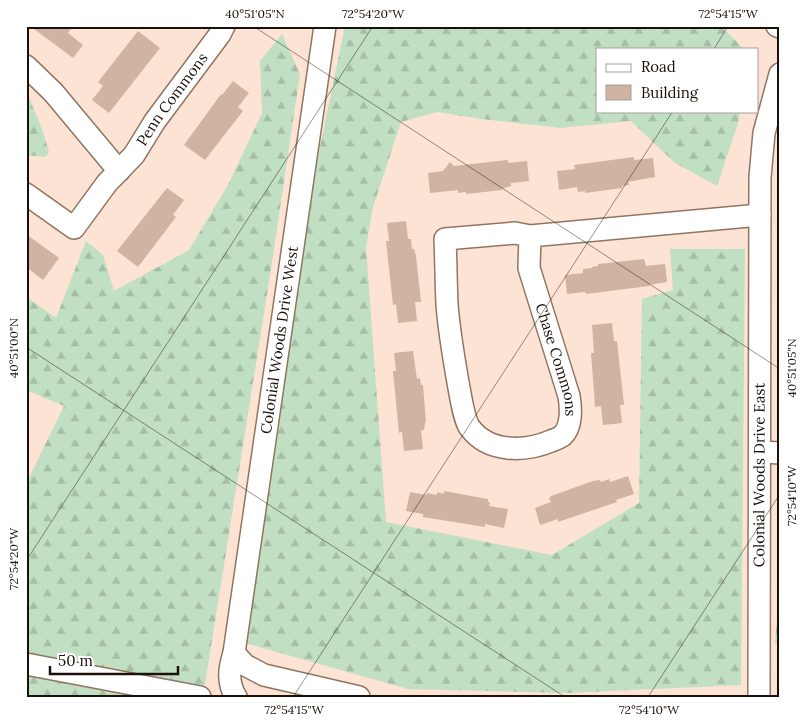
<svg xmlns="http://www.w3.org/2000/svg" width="806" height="723" viewBox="0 0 806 723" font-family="Lora,serif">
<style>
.forest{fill:url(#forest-firs)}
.building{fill:#d0b3a0}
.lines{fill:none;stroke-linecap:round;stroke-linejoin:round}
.minor-casing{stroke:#907563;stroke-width:24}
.minor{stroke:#fff;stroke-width:21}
.ticks{fill:none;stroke:#1b110a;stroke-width:1;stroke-opacity:0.45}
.labels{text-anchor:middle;stroke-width:4.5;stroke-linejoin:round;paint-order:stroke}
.street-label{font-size:15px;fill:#1b110a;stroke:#fff}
.neatline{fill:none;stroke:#1b110a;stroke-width:2}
.ticks-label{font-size:12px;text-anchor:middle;fill:#1b110a}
</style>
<defs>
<pattern id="forest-firs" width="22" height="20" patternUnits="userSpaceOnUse" patternTransform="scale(1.25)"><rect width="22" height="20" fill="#c1dfc2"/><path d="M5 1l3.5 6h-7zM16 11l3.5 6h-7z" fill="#a5bea5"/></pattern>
</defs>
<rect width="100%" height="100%" fill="#fce3d3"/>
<path class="forest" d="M 345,26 L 721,26 L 744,49 L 597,49 L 597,111 L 740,111 L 738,123 L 717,186 L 675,163 L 631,121 L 561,128 L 482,119 L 437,112 L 401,122 L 373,207 L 366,247 L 386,522 L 552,555 L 639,503 L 642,299 L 673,290 L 670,249 L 745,249 L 741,685 L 567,693 L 408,689 L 245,643 L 296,263 Z
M 282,34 L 300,74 L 271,269 L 203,697 L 26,697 L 26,484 L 64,406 L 26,390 L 26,297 L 56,318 L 86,241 L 103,255 L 114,291 L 189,250 L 228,185 L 262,113 L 260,61 Z
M 26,90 L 42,129 L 49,152 L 45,157 L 26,155 Z
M 780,582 L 780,649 L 775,643 Z"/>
<path class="building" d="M 30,26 L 73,26 L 68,33 L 83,45 L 73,58 Z
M 138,31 L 160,48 L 109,113 L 92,100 L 103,86 L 98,82 Z
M 233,81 L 249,93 L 238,107 L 243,111 L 205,160 L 184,145 L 221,94 L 222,95 Z
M 634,157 L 634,160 L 653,158 L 655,177 L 628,182 L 629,185 L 622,186 L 622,188 L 585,193 L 585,191 L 578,192 L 577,187 L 559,190 L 557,171 L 575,169 L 574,165 Z
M 508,160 L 508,163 L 527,161 L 529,181 L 511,183 L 511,186 L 502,189 L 502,190 L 466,194 L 466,192 L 458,193 L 458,190 L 430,193 L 428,173 L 443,171 L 450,162 L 454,166 Z
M 167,188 L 184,200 L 173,215 L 176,217 L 138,267 L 117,251 Z
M 406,221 L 408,239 L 411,239 L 412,249 L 414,249 L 416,256 L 421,302 L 415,302 L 417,321 L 398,323 L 396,304 L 393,305 L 386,241 L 389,241 L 387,223 Z
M 26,234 L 59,258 L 43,280 L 26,267 Z
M 644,259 L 646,266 L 665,264 L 667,282 L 649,285 L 649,286 L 586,294 L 585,292 L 567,294 L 565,275 L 583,273 L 583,269 L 592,268 L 592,267 L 598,266 L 598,264 Z
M 612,323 L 614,341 L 617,341 L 624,405 L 620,405 L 622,423 L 603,425 L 601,406 L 595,407 L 594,392 L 591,353 L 594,353 L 592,325 Z
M 413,351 L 417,379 L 420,378 L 421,385 L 423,385 L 426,422 L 425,423 L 424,430 L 421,430 L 423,449 L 404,451 L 402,432 L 399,433 L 393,371 L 396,371 L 394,353 Z
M 628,476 L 634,494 L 616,500 L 617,502 L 558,522 L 558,519 L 540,525 L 535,508 L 551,502 L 549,498 L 551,496 L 593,481 L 600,480 L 601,482 L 609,479 L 610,482 Z
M 444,491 L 488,499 L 488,502 L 490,502 L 489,506 L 508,509 L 504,528 L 485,524 L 485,527 L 423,517 L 423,514 L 406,511 L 410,492 L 427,495 L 427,493 L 437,495 L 437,492 L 444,494 Z"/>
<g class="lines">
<defs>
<g id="minor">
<path d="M 777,26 L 780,27"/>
<path d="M 26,66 L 53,92 L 119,171"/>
<path id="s1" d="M 26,194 L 74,228 L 107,183 L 134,155 L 155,121 L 220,34 L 224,26"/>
<path id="s2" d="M 530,236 L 529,268 L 569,396 C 571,408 572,427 562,436 C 559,438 554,440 551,441 C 525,452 489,453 470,428 C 464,420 461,398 459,388 C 454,360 449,332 447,304 C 446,283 446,261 445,239 L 515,233 L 530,236 L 760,215"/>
<path d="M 760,452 L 780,453"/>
<path d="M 234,653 L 245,665 L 264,675 L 359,697"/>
<path d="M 26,664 L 200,697"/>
<path id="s3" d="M 236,697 C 227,682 229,669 234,653 L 325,26"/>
<path id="s4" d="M 759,697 L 760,177 L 764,133 L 780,74"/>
</g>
</defs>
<use href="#minor" class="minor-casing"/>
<use href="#minor" class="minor"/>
</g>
<path class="ticks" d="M 253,26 L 780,369M 714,49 L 728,26M 26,347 L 565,697M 26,561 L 373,26M 293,697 L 673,111M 648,697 L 780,494"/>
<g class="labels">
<g class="street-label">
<text dy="5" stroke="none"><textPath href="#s1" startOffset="221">Penn Commons</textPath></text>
<text dy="5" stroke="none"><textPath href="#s3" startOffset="362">Colonial Woods Drive West</textPath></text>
<text dy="5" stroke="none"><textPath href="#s2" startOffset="128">Chase Commons</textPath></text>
<text dy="5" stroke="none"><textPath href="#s4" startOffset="222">Colonial Woods Drive East</textPath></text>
</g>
</g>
<rect width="806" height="723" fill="none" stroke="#ffffff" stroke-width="55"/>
<rect x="596" y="48" width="162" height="65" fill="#ffffff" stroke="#a4a09d"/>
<rect x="606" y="64" width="25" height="8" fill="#ffffff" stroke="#a4a09d"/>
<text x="641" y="72" font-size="15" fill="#1b110a">Road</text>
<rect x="606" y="85" width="25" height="15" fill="#d0b3a0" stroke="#a4a09d"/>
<text x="641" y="98" font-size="15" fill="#1b110a">Building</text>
<path d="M50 666v8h128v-8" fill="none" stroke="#1b110a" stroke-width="2.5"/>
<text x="58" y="666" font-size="15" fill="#1b110a" stroke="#ffffff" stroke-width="4" paint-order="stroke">50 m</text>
<rect x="28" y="28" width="750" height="668" class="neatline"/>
<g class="ticks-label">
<text x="255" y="18">40°51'05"N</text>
<text x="373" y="18">72°54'20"W</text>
<text x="728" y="18">72°54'15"W</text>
<text transform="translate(14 348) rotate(-90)" y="4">40°51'00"N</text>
<text transform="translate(792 368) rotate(-90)" y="4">40°51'05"N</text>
<text transform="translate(792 496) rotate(-90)" y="4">72°54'10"W</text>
<text transform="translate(14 559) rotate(-90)" y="4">72°54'20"W</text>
<text x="294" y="714">72°54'15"W</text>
<text x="649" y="714">72°54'10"W</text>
</g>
</svg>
